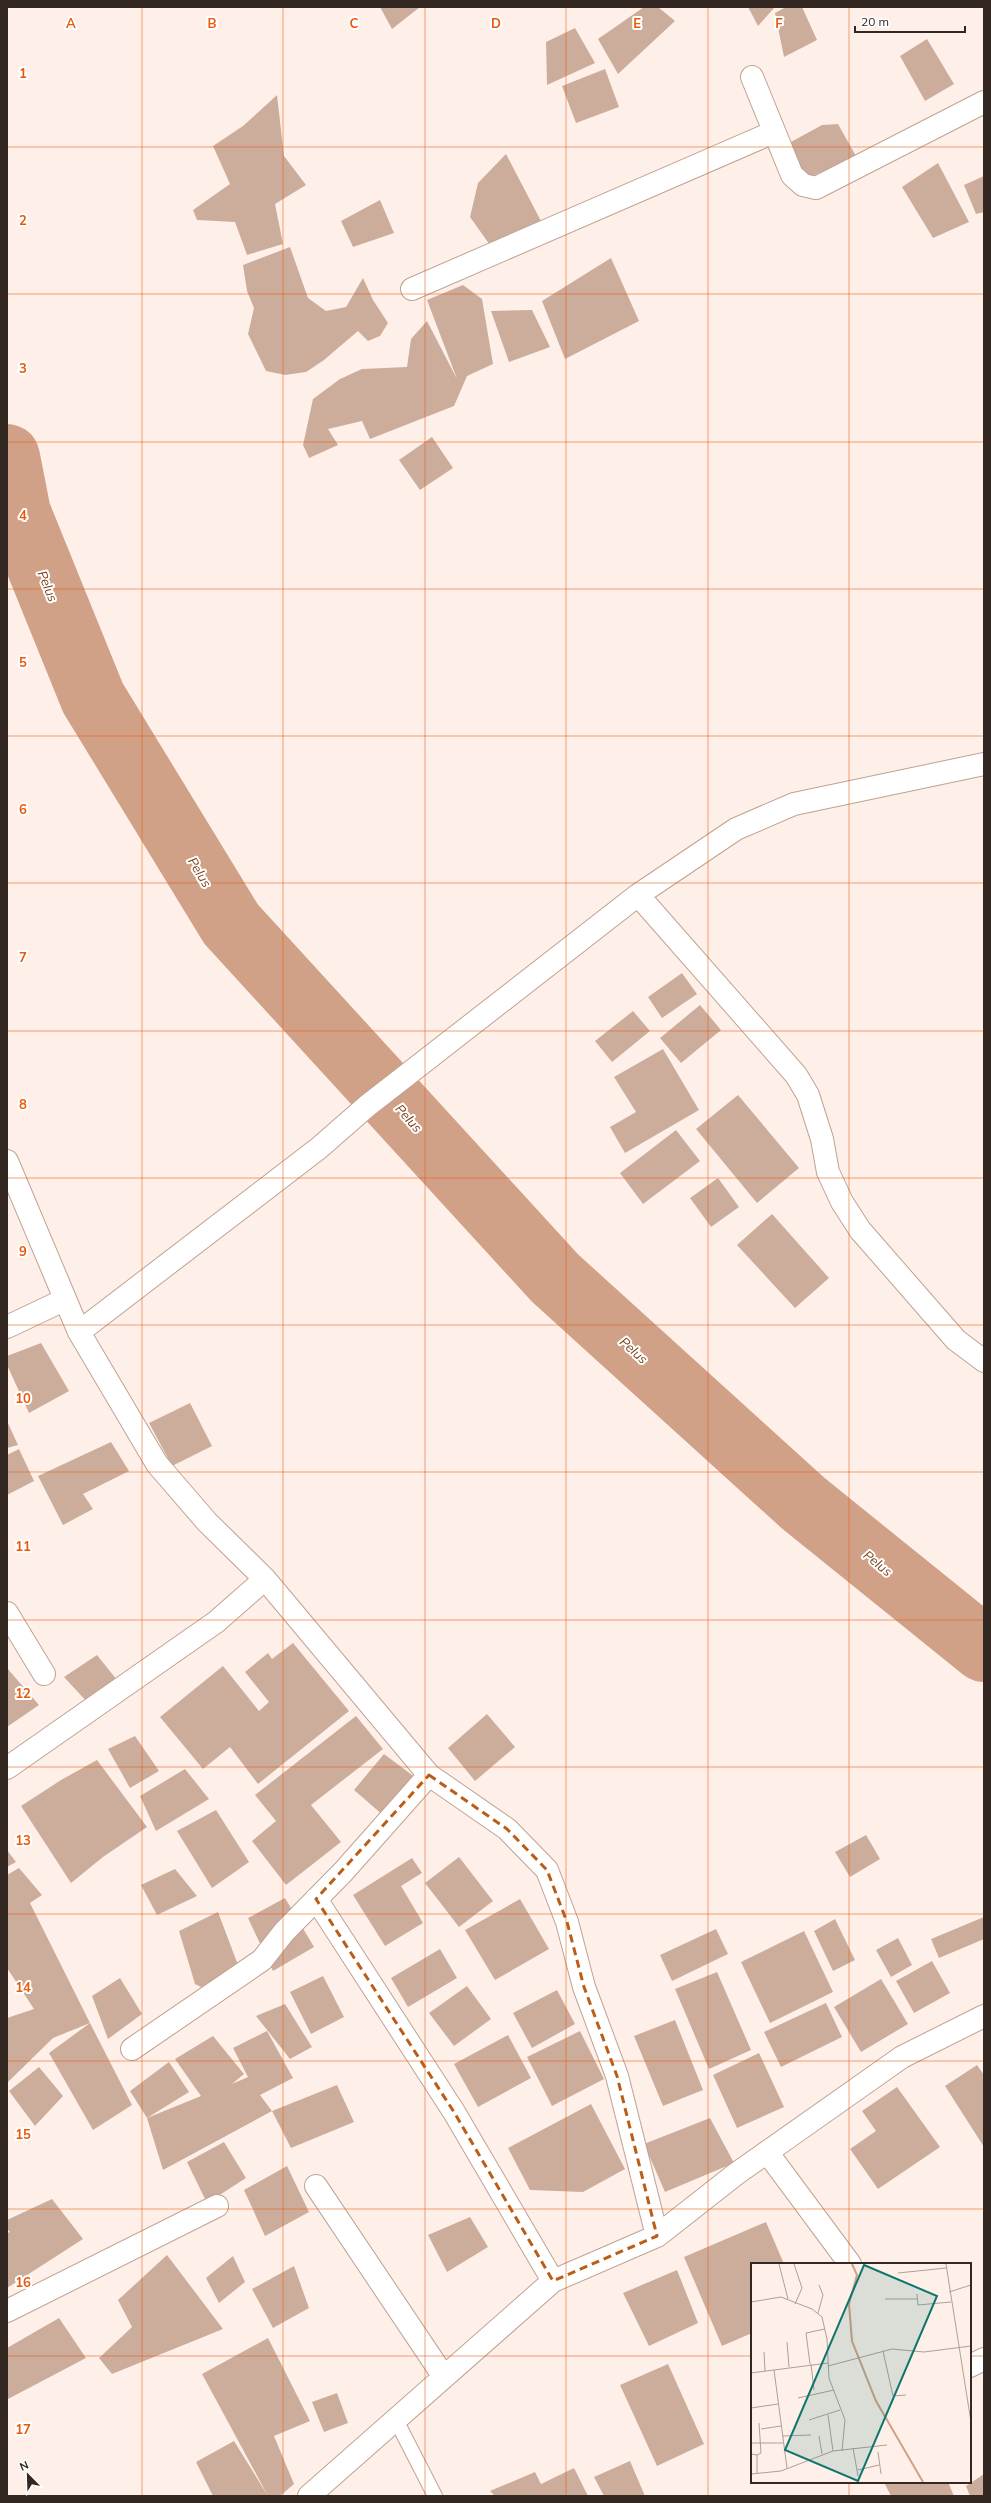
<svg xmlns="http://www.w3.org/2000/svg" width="991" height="2503" viewBox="0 0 991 2503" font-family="Mulish,sans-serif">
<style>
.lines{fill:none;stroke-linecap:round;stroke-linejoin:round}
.river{stroke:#d0a187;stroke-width:66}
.building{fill:#ccad9c}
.lane-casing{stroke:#c0a291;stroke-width:16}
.street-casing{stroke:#c0a291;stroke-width:24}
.lane{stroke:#fff;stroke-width:14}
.street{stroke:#fff;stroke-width:22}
.marked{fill:none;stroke:#bc5d16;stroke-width:3;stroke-dasharray:8 5;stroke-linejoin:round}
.grid{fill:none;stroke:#e8590c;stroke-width:1;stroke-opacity:0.55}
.labels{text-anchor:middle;stroke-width:4;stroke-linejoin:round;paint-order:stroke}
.water-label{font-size:13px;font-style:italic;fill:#7d411a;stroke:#fff}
.inset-river{fill:none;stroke:#d0a187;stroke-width:2}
.inset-road{fill:none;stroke:#ada099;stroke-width:1}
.view{fill:#0f766e;fill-opacity:0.15;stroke:#0f766e;stroke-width:2}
.inset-edge{fill:none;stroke:#332721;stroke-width:2}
.grid-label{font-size:13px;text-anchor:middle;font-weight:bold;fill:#e8590c;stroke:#fff;stroke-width:4;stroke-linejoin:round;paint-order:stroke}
</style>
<rect width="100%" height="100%" fill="#fef0e9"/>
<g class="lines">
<path class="river" d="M 7,457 L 18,513 L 93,698 L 231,924 L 555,1278 L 803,1503 L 984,1649"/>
</g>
<path class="building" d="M 380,7 L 420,7 L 392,29 Z
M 644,7 L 658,7 L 675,21 L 618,74 L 598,39 Z
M 748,7 L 775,7 L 758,26 Z
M 786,7 L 802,7 L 817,40 L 784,57 L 775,13 Z
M 575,28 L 595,63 L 547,85 L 546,42 Z
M 927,39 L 954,84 L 925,101 L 900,56 Z
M 605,69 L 619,107 L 576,123 L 562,86 Z
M 277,95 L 284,156 L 306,185 L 275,204 L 283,244 L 247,255 L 235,222 L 197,220 L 193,210 L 230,184 L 213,146 L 243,126 Z
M 838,124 L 856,156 L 806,179 L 789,143 L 822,125 Z
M 506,154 L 542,223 L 490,245 L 470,217 L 478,183 Z
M 938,163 L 969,222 L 933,238 L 902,187 Z
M 984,176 L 984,212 L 976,214 L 964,185 Z
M 380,200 L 394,233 L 353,247 L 341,221 Z
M 290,247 L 308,298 L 326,311 L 346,307 L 363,278 L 373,300 L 388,323 L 380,336 L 368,341 L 358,331 L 324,360 L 306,372 L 285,375 L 266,371 L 248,334 L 254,308 L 247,291 L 243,265 Z
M 611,258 L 639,321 L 565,359 L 542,301 Z
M 463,285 L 482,299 L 493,364 L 467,376 L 454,406 L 370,439 L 362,421 L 328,429 L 338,445 L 309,458 L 303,445 L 313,399 L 340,379 L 362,369 L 407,367 L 411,339 L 427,321 L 457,379 L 427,300 Z
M 532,310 L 550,347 L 509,362 L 491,311 Z
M 432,437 L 453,468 L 420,490 L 399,460 Z
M 682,973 L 697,994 L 662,1018 L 648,997 Z
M 700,1005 L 721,1030 L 681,1063 L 660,1038 Z
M 633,1011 L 650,1031 L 612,1062 L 595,1041 Z
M 663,1049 L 699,1110 L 625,1153 L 610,1127 L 636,1112 L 614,1077 Z
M 738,1095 L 799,1168 L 757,1203 L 696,1129 Z
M 676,1130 L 700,1161 L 643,1204 L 620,1173 Z
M 718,1178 L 739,1207 L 711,1227 L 690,1198 Z
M 772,1214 L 829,1278 L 795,1308 L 737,1245 Z
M 41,1343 L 69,1391 L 29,1413 L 7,1365 L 7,1356 Z
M 190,1403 L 212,1446 L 172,1466 L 149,1423 Z
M 7,1421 L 18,1445 L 7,1448 Z
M 111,1442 L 129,1471 L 83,1494 L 93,1509 L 63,1525 L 38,1476 Z
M 19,1449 L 34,1481 L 7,1495 L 7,1455 Z
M 293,1643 L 349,1711 L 258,1784 L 230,1747 L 203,1769 L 160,1717 L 223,1666 L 259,1711 L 269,1702 L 245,1672 L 268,1653 L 272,1659 Z
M 97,1655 L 117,1680 L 88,1703 L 64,1677 Z
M 7,1668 L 39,1705 L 7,1727 Z
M 487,1714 L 515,1747 L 475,1781 L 448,1748 Z
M 356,1716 L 383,1749 L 311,1805 L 341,1842 L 286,1885 L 252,1841 L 276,1821 L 255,1795 Z
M 135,1736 L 159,1771 L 130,1788 L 108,1749 Z
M 384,1754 L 416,1778 L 384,1816 L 354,1790 Z
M 97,1760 L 147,1827 L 103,1857 L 71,1883 L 21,1806 L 61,1780 Z
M 185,1769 L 209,1799 L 156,1831 L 140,1796 Z
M 216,1810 L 249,1862 L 212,1888 L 177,1831 Z
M 866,1835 L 880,1859 L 850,1877 L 835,1852 Z
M 7,1850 L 16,1862 L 7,1867 Z
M 459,1857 L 493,1901 L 459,1927 L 425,1883 Z
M 412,1858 L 422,1873 L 401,1886 L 423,1923 L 385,1946 L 353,1895 Z
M 19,1868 L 42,1895 L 30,1903 L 90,2023 L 53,2038 L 7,2083 L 7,2018 L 34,2009 L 7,1968 L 7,1875 Z
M 175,1869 L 197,1896 L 157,1915 L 141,1885 Z
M 285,1898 L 314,1947 L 273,1971 L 248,1918 Z
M 520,1899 L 549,1949 L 495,1980 L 465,1930 Z
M 218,1912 L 238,1965 L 201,1987 L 195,1984 L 179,1931 Z
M 984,1917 L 984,1939 L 939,1958 L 931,1939 Z
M 835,1919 L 855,1960 L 833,1971 L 814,1931 Z
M 716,1929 L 728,1954 L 672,1981 L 660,1955 Z
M 804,1931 L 833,1992 L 770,2023 L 741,1962 Z
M 898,1938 L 912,1965 L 891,1977 L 876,1950 Z
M 440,1949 L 457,1978 L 408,2007 L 391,1978 Z
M 932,1961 L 950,1993 L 914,2013 L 896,1981 Z
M 717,1972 L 751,2050 L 709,2069 L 675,1989 Z
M 323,1976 L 344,2017 L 311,2034 L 290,1992 Z
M 120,1978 L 142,2014 L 108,2039 L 92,1996 Z
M 881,1979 L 908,2024 L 861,2052 L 834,2007 Z
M 467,1986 L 491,2019 L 454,2046 L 429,2013 Z
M 557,1990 L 575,2024 L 532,2048 L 513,2013 Z
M 826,2003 L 842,2037 L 781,2067 L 764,2032 Z
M 285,2004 L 312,2047 L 290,2059 L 256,2016 Z
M 675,2020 L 703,2090 L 663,2106 L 634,2036 Z
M 90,2023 L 132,2105 L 93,2130 L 49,2053 Z
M 267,2031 L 293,2078 L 260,2095 L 272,2111 L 163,2170 L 147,2118 L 201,2096 L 175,2059 L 213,2036 L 244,2074 L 232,2084 L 248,2077 L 233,2048 Z
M 580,2031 L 604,2079 L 552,2106 L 527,2057 Z
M 508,2035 L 531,2078 L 478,2107 L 454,2064 Z
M 759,2053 L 784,2107 L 737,2128 L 713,2075 Z
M 169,2062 L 189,2092 L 147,2118 L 130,2091 Z
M 977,2065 L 984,2075 L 984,2147 L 945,2086 Z
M 39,2067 L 63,2096 L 35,2126 L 9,2091 Z
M 337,2085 L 354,2122 L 291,2148 L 272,2111 Z
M 897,2087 L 940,2147 L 878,2189 L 850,2149 L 876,2131 L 862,2111 Z
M 591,2104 L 625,2169 L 583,2192 L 530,2190 L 508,2148 Z
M 710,2118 L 734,2163 L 665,2192 L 644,2144 Z
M 224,2142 L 246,2178 L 207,2203 L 187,2162 Z
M 287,2166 L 309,2212 L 265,2236 L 244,2190 Z
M 52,2199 L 83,2239 L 7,2288 L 7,2233 L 10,2232 L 7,2229 L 7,2220 Z
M 470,2217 L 488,2247 L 447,2272 L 428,2235 Z
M 766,2222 L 784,2264 L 752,2264 L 752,2333 L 722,2346 L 684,2257 Z
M 167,2255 L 223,2329 L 112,2374 L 99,2358 L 132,2327 L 118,2300 Z
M 233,2256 L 245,2282 L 219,2303 L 206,2278 Z
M 294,2266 L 309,2308 L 273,2328 L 252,2289 Z
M 677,2270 L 698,2323 L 649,2346 L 623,2293 Z
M 59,2318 L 86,2358 L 8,2399 L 7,2348 Z
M 268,2338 L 310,2421 L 274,2436 L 294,2484 L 280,2496 L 268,2496 L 202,2374 Z
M 668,2364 L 704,2444 L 657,2466 L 620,2385 Z
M 337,2393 L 348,2423 L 324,2432 L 312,2402 Z
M 234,2441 L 268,2496 L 213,2496 L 196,2462 Z
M 630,2461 L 645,2496 L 604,2496 L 594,2477 Z
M 574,2468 L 588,2496 L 495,2496 L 490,2491 L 535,2472 L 541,2484 Z
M 984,2474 L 984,2496 L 970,2496 L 966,2486 Z
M 884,2482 L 948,2482 L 954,2496 L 891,2496 Z"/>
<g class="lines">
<defs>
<path id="lane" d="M 396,2420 L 435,2496"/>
<path id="street" d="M 752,77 L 792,175 L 803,185 L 816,188 L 984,102
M 412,289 L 774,132
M 638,895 L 796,1075 L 808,1095 L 822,1139 L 828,1172 L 842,1202 L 860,1230 L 956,1340 L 984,1361
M 7,1161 L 79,1332 L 157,1464 L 207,1522 L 265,1579 L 429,1775 L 507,1829 L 547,1870 L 567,1922 L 584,1987 L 617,2076 L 657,2236
M 7,1327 L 64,1300
M 79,1332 L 319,1148 L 367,1106 L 638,895 L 736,829 L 794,804 L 984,764
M 7,1613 L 44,1674
M 7,1768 L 216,1622 L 265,1579
M 316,1899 L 454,2112 L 553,2281
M 132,2049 L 262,1960 L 284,1932 L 343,1872 L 429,1775
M 767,2152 L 850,2264
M 316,2186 L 444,2377
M 7,2311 L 217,2206
M 970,2366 L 984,2359
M 309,2496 L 553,2281 L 657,2236 L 736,2174 L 902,2057 L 984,2016"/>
</defs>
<use href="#lane" class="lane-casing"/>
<use href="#street" class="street-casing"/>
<use href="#lane" class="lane"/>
<use href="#street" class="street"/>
</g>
<path class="marked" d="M 429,1775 L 507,1829 L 547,1870 L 567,1922 L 584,1987 L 617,2076 L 657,2236 L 553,2281 L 454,2112 L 316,1899 Z"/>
<path class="grid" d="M 142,7 L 142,2496M 283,7 L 283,2496M 425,7 L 425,2496M 566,7 L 566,2496M 708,7 L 708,2496M 849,7 L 849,2264M 7,147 L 984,147M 7,294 L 984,294M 7,442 L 984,442M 7,589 L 984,589M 7,736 L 984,736M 7,883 L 984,883M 7,1031 L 984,1031M 7,1178 L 984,1178M 7,1325 L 984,1325M 7,1472 L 984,1472M 7,1620 L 984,1620M 7,1767 L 984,1767M 7,1914 L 984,1914M 7,2061 L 984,2061M 7,2209 L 984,2209M 7,2356 L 752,2356M 970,2356 L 984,2356M 849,2482 L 849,2496"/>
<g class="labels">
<g class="water-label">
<text transform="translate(48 586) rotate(68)" y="5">Pelus</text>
<text transform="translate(200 872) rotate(59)" y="5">Pelus</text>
<text transform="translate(409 1118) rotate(48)" y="5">Pelus</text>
<text transform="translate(634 1350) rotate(42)" y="5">Pelus</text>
<text transform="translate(878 1563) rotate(39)" y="5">Pelus</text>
</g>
</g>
<g transform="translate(751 2263)">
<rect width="220" height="220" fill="#fef0e9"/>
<path class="inset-river" d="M 101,1 L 106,12 L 98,41 L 101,78 L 125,138 L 172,219"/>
<path class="inset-road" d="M 28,1 L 37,36M 43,1 L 51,25 L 44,41M 195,1 L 220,159M 147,10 L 195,5M 198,29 L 220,22M 166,31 L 167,42 L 200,39M 134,36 L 166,36M 0,39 L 30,34 L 61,46 L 71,54 L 76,76 L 78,115 L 94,157 L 91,188M 67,50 L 72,32 L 68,22M 36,79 L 38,104M 132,88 L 142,133 L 155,132M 13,89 L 14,108M 59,101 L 55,70 L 74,66M 60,101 L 63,127M 77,103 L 141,86 L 173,89 L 220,83M 23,107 L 36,205M 0,110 L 77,100M 47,135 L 83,127M 0,145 L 27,141M 77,152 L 82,188M 58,157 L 89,147M 10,166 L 30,163M 31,173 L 60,172M 68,173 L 71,191M 0,180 L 32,180M 102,185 L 107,213M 127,189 L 130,211M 0,191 L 6,192 L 10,190 L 8,160M 6,192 L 6,210M 107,207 L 128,202M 0,211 L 30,208 L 82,188 L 136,182"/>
<path class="view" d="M 113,2 L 186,33 L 107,218 L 34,187 Z"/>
<rect width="220" height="220" class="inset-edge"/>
</g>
<g class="grid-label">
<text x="71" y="28">A</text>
<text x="212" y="28">B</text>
<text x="354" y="28">C</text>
<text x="496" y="28">D</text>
<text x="637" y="28">E</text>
<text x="779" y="28">F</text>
<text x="23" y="78">1</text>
<text x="23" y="225">2</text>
<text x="23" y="373">3</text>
<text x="23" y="520">4</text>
<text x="23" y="667">5</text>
<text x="23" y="814">6</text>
<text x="23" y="962">7</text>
<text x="23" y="1109">8</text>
<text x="23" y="1256">9</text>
<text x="23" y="1403">10</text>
<text x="23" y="1551">11</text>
<text x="23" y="1698">12</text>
<text x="23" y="1845">13</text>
<text x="23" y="1992">14</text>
<text x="23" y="2139">15</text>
<text x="23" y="2287">16</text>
<text x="23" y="2434">17</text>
</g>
<rect width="991" height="2503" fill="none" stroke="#332721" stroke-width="16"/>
<g transform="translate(28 2475) rotate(337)" stroke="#ffffff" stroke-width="3" paint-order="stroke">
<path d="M0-3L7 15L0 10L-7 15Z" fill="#332721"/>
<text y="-6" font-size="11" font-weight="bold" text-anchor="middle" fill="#332721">N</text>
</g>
<path d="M855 26v6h110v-6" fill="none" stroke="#332721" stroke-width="2"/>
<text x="861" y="26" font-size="12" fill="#332721" stroke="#ffffff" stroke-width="3" paint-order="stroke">20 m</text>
</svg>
